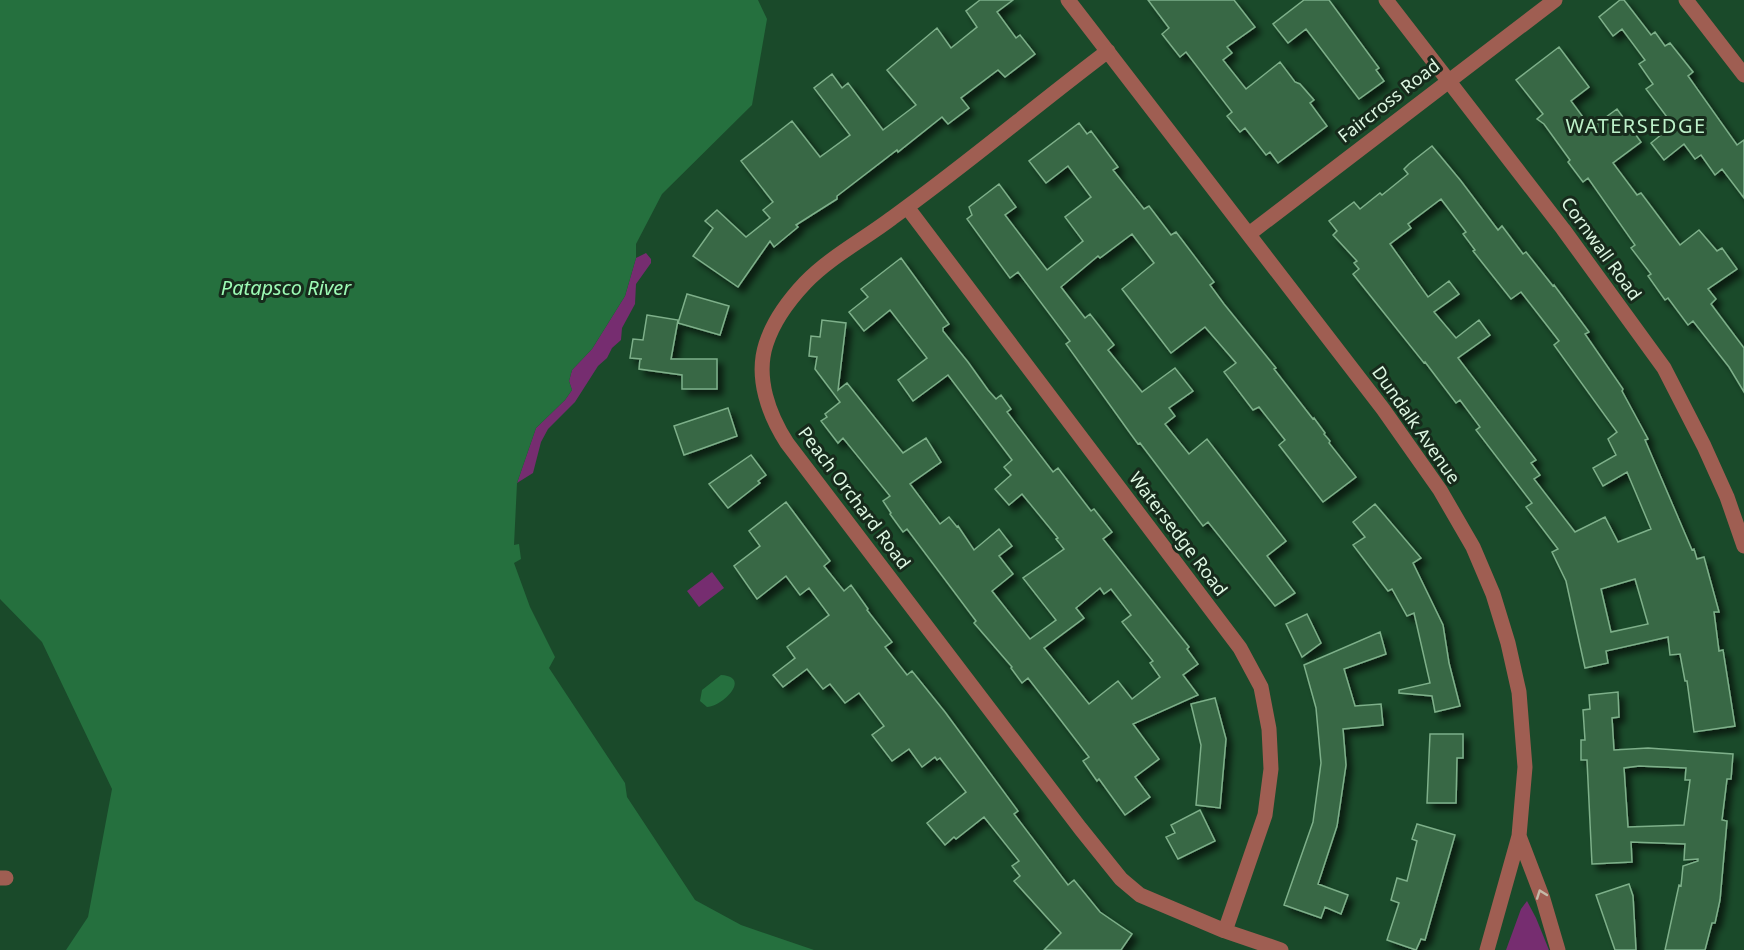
<svg xmlns="http://www.w3.org/2000/svg" width="1744" height="950" viewBox="0 0 1744 950" font-family="'Noto Sans',sans-serif">
<style>
.green{fill:#762d70}
.water{fill:#25703e}
.building{fill:#376744;stroke:#7eb08a;stroke-width:1.5;fill-rule:evenodd;filter:url(#shadow)}
.lines{fill:none;stroke-linecap:round;stroke-linejoin:round}
.minor{stroke:#9f5e52;stroke-width:15}
.oneway{stroke:#c4baa8}
.labels{text-anchor:middle;stroke-width:6;stroke-linejoin:round;paint-order:stroke}
.street-label{font-size:18px;fill:#ddf7e2;stroke:#172b1c}
.neighbourhood-label{font-size:20px;letter-spacing:1.5px;fill:#bdf1c9;stroke:#172b1c}
.water-label{font-size:20px;font-style:italic;fill:#9dfbb5;stroke:#172b1c}
</style>
<defs>
<filter id="shadow"><feDropShadow dx="5.5" dy="5.5" stdDeviation="3" flood-color="#0009"/></filter>
</defs>
<rect width="100%" height="100%" fill="#1a4a2a"/>
<path class="green" d="M 646,253 L 651,259 L 651,263 L 636,284 L 635,304 L 622,328 L 621,340 L 612,348 L 607,358 L 598,366 L 575,402 L 548,429 L 541,442 L 533,473 L 517,483 L 536,428 L 565,400 L 572,390 L 569,381 L 572,370 L 592,349 L 625,296 L 636,258 Z
M 712,572 L 724,588 L 699,607 L 687,591 Z
M 1527,901 L 1536,918 L 1549,950 L 1506,950 L 1521,909 Z"/>
<path class="water" d="M 0,0 L 758,0 L 767,19 L 752,105 L 662,194 L 636,244 L 636,258 L 625,296 L 592,349 L 572,370 L 569,381 L 572,390 L 565,400 L 536,428 L 517,483 L 514,545 L 519,544 L 521,559 L 514,563 L 530,607 L 555,657 L 549,668 L 625,783 L 627,797 L 695,900 L 741,925 L 814,950 L 66,950 L 88,917 L 112,789 L 42,642 L 0,599 Z
M 721,675 C 752,677 723,706 707,707 L 700,701 L 702,690 Z"/>
<path class="building" d="M 980,0 L 1013,0 L 997,12 L 1016,38 L 1020,35 L 1035,54 L 1005,77 L 998,70 L 961,98 L 969,108 L 948,124 L 942,117 L 898,152 L 897,150 L 837,196 L 837,199 L 796,225 L 798,227 L 774,247 L 770,241 L 738,287 L 693,256 L 713,228 L 705,221 L 717,210 L 746,237 L 770,218 L 763,210 L 773,202 L 741,161 L 792,121 L 820,157 L 850,135 L 814,88 L 832,74 L 842,88 L 848,83 L 883,130 L 916,105 L 887,70 L 937,28 L 951,48 L 977,27 L 966,11 Z
M 1148,0 L 1234,0 L 1255,27 L 1227,47 L 1232,53 L 1223,60 L 1246,89 L 1280,62 L 1295,82 L 1300,84 L 1314,100 L 1310,103 L 1327,126 L 1278,163 L 1270,152 L 1266,155 L 1245,128 L 1240,132 L 1227,116 L 1232,112 L 1186,52 L 1180,57 L 1162,34 L 1169,28 Z
M 1304,0 L 1329,0 L 1379,68 L 1376,70 L 1384,81 L 1359,99 L 1306,29 L 1288,43 L 1273,24 Z
M 1620,0 L 1624,0 L 1651,35 L 1655,32 L 1665,46 L 1670,43 L 1693,72 L 1688,76 L 1737,145 L 1744,140 L 1744,198 L 1722,169 L 1715,175 L 1701,155 L 1695,159 L 1684,144 L 1664,160 L 1651,143 L 1673,125 L 1646,89 L 1653,84 L 1639,64 L 1645,60 L 1622,29 L 1613,36 L 1599,17 Z
M 1559,47 L 1589,87 L 1571,101 L 1591,128 L 1617,109 L 1641,142 L 1613,163 L 1637,195 L 1641,193 L 1680,245 L 1699,230 L 1717,251 L 1722,248 L 1737,269 L 1708,289 L 1716,299 L 1711,304 L 1744,348 L 1744,392 L 1729,367 L 1693,321 L 1688,325 L 1668,298 L 1665,300 L 1648,276 L 1651,274 L 1631,248 L 1635,245 L 1588,178 L 1583,182 L 1568,162 L 1570,160 L 1544,124 L 1537,119 L 1543,114 L 1516,80 Z
M 1079,123 L 1087,134 L 1091,131 L 1118,167 L 1113,170 L 1144,209 L 1149,206 L 1171,235 L 1176,232 L 1214,282 L 1210,285 L 1224,304 L 1276,368 L 1274,369 L 1313,419 L 1314,418 L 1325,433 L 1324,434 L 1330,441 L 1329,443 L 1356,477 L 1323,502 L 1279,445 L 1285,440 L 1259,407 L 1253,410 L 1224,372 L 1236,363 L 1205,327 L 1171,353 L 1122,289 L 1154,263 L 1132,234 L 1100,258 L 1098,256 L 1061,287 L 1085,318 L 1090,314 L 1114,345 L 1108,350 L 1142,392 L 1175,368 L 1193,391 L 1169,408 L 1175,416 L 1165,424 L 1189,454 L 1207,439 L 1286,541 L 1267,556 L 1295,593 L 1275,606 L 1208,522 L 1203,526 L 1140,443 L 1138,444 L 1130,433 L 1066,344 L 1070,341 L 1018,272 L 1010,278 L 967,219 L 972,215 L 969,207 L 999,184 L 1016,207 L 1005,215 L 1047,270 L 1083,241 L 1065,217 L 1091,197 L 1068,166 L 1046,183 L 1029,161 Z
M 1432,146 L 1461,181 L 1498,230 L 1502,226 L 1523,254 L 1526,252 L 1553,286 L 1554,285 L 1589,332 L 1585,334 L 1623,389 L 1622,391 L 1648,439 L 1645,440 L 1692,550 L 1694,549 L 1697,559 L 1704,557 L 1719,612 L 1714,612 L 1719,651 L 1723,650 L 1735,726 L 1694,732 L 1687,681 L 1685,681 L 1680,654 L 1670,655 L 1668,637 L 1606,651 L 1608,663 L 1585,668 L 1566,581 L 1552,552 L 1558,549 L 1526,507 L 1532,503 L 1476,430 L 1480,427 L 1460,400 L 1456,403 L 1425,362 L 1424,363 L 1353,274 L 1359,269 L 1354,263 L 1357,261 L 1333,235 L 1337,231 L 1329,221 L 1354,202 L 1360,209 L 1380,193 L 1382,195 L 1408,174 L 1404,169 L 1409,164 ZM 1441,199 L 1466,232 L 1463,234 L 1475,250 L 1473,251 L 1511,299 L 1521,292 L 1559,341 L 1554,345 L 1617,432 L 1608,439 L 1616,455 L 1593,468 L 1603,486 L 1627,472 L 1651,529 L 1618,542 L 1605,517 L 1575,532 L 1534,479 L 1540,475 L 1531,463 L 1536,460 L 1458,358 L 1490,335 L 1479,320 L 1456,338 L 1434,312 L 1459,294 L 1449,281 L 1428,297 L 1390,244 L 1411,228 L 1408,224 ZM 1635,579 L 1648,624 L 1611,632 L 1601,589 Z
M 901,258 L 949,324 L 943,328 L 943,331 L 968,362 L 988,390 L 996,399 L 1001,395 L 1011,409 L 1007,412 L 1053,472 L 1058,468 L 1091,511 L 1094,509 L 1112,532 L 1103,539 L 1189,647 L 1187,649 L 1198,664 L 1183,675 L 1198,695 L 1133,724 L 1159,759 L 1135,777 L 1150,797 L 1125,815 L 1099,779 L 1097,781 L 1083,761 L 1089,757 L 1056,714 L 1028,678 L 1022,683 L 1011,668 L 1012,667 L 974,623 L 976,621 L 907,529 L 903,532 L 890,514 L 891,513 L 883,501 L 890,496 L 843,438 L 838,443 L 821,421 L 827,417 L 825,414 L 840,402 L 815,369 L 817,357 L 809,356 L 811,336 L 820,337 L 822,320 L 846,323 L 838,390 L 847,383 L 903,453 L 926,438 L 941,462 L 910,484 L 940,524 L 949,517 L 957,527 L 958,526 L 974,550 L 999,529 L 1012,546 L 999,556 L 1013,574 L 992,591 L 1030,639 L 1056,620 L 1023,578 L 1064,549 L 1056,539 L 1058,538 L 1022,494 L 1009,505 L 995,489 L 1011,475 L 1004,467 L 1012,460 L 948,375 L 913,401 L 898,380 L 927,358 L 890,310 L 864,331 L 849,312 L 868,297 L 861,289 ZM 1100,588 L 1104,594 L 1111,589 L 1131,615 L 1122,622 L 1153,661 L 1150,663 L 1160,677 L 1132,699 L 1118,681 L 1089,704 L 1044,648 L 1084,618 L 1076,608 Z
M 687,294 L 729,306 L 720,335 L 678,323 Z
M 647,315 L 678,320 L 671,359 L 717,359 L 717,389 L 682,389 L 682,375 L 639,369 L 640,359 L 642,359 L 630,358 L 633,339 L 643,340 Z
M 728,408 L 737,436 L 684,455 L 674,426 Z
M 751,455 L 766,475 L 758,481 L 760,483 L 728,508 L 709,484 Z
M 786,502 L 830,561 L 824,566 L 844,591 L 851,585 L 868,609 L 867,610 L 892,642 L 885,647 L 907,675 L 912,671 L 945,712 L 1018,811 L 1014,814 L 1068,885 L 1074,880 L 1100,912 L 1132,934 L 1121,950 L 1044,950 L 1061,933 L 1014,881 L 1020,876 L 1012,866 L 1019,861 L 984,817 L 956,839 L 954,837 L 945,845 L 927,823 L 966,792 L 940,758 L 937,760 L 935,757 L 922,767 L 909,749 L 892,761 L 872,735 L 884,726 L 859,693 L 845,703 L 830,684 L 823,689 L 807,669 L 783,687 L 773,675 L 795,658 L 787,647 L 829,615 L 809,588 L 800,595 L 786,576 L 757,599 L 734,566 L 760,546 L 749,531 Z
M 1375,504 L 1421,558 L 1413,563 L 1443,625 L 1449,663 L 1460,706 L 1435,712 L 1432,696 L 1399,693 L 1399,690 L 1430,683 L 1414,613 L 1407,616 L 1392,589 L 1388,591 L 1353,545 L 1365,537 L 1353,522 Z
M 1307,614 L 1321,643 L 1302,657 L 1286,624 Z
M 1380,632 L 1386,654 L 1344,669 L 1355,706 L 1381,704 L 1383,725 L 1343,729 L 1346,765 L 1337,826 L 1318,884 L 1348,895 L 1341,914 L 1325,907 L 1321,918 L 1284,905 L 1313,822 L 1321,763 L 1316,708 L 1304,665 Z
M 1618,692 L 1619,717 L 1612,718 L 1614,750 L 1648,748 L 1733,754 L 1731,779 L 1727,779 L 1722,820 L 1727,821 L 1720,900 L 1715,923 L 1712,923 L 1705,950 L 1665,950 L 1679,885 L 1681,886 L 1683,866 L 1698,861 L 1698,859 L 1684,860 L 1685,844 L 1631,842 L 1632,862 L 1592,864 L 1587,760 L 1581,760 L 1581,740 L 1585,740 L 1583,710 L 1590,709 L 1589,695 ZM 1639,766 L 1686,768 L 1685,780 L 1690,780 L 1684,825 L 1628,827 L 1624,768 Z
M 1215,698 L 1226,739 L 1220,808 L 1196,805 L 1201,745 L 1191,704 Z
M 1430,734 L 1463,734 L 1463,758 L 1457,758 L 1456,803 L 1427,803 Z
M 1200,810 L 1215,841 L 1178,859 L 1166,837 L 1175,833 L 1171,825 Z
M 1417,824 L 1455,835 L 1425,940 L 1421,939 L 1416,950 L 1387,940 L 1399,903 L 1391,900 L 1397,878 L 1407,881 L 1417,841 L 1412,839 Z
M 1629,884 L 1633,896 L 1636,950 L 1615,950 L 1596,895 Z"/>
<g class="lines">
<path class="minor" d="M 1068,0 L 1383,409 L 1440,490 L 1473,547 L 1493,594 L 1508,643 L 1519,692 L 1525,767 L 1519,836 L 1487,950
M 1386,0 L 1563,229 L 1664,368 L 1704,446 L 1727,497 L 1744,546
M 1686,0 L 1744,75
M 1108,51 C 1035,106 966,165 892,218 C 863,240 830,257 805,283 C 789,300 773,322 766,344 C 755,378 769,415 787,443 L 1080,828 L 1121,879 L 1140,895 L 1225,931 L 1281,950
M 907,207 L 1240,648 L 1261,687 L 1269,729 L 1271,769 L 1265,815 L 1225,931
M 1249,234 L 1555,0
M 1519,836 L 1543,899 L 1558,950
M 0,878 L 6,878"/>
</g>
<defs><path id="oneway-chevron" d="M-2-3.5L2.5 0L-2 3.5" fill="none" stroke-width="1.6" stroke-linecap="round" stroke-linejoin="round" transform="scale(1.5)"/></defs>
<use class="oneway" href="#oneway-chevron" transform="translate(1541 894) rotate(-110)"/>
<g class="labels">
<g class="street-label">
<text transform="translate(1389 101) rotate(-38)" y="6">Faircross Road</text>
<text transform="translate(1601 249) rotate(54)" y="6">Cornwall Road</text>
<text transform="translate(1416 425) rotate(55)" y="6">Dundalk Avenue</text>
<text transform="translate(854 498) rotate(53)" y="6">Peach Orchard Road</text>
<text transform="translate(1178 534) rotate(53)" y="6">Watersedge Road</text>
</g>
<g class="neighbourhood-label">
<text x="1636" y="133">WATERSEDGE</text>
</g>
<g class="water-label">
<text x="286" y="295">Patapsco River</text>
</g>
</g>
</svg>
